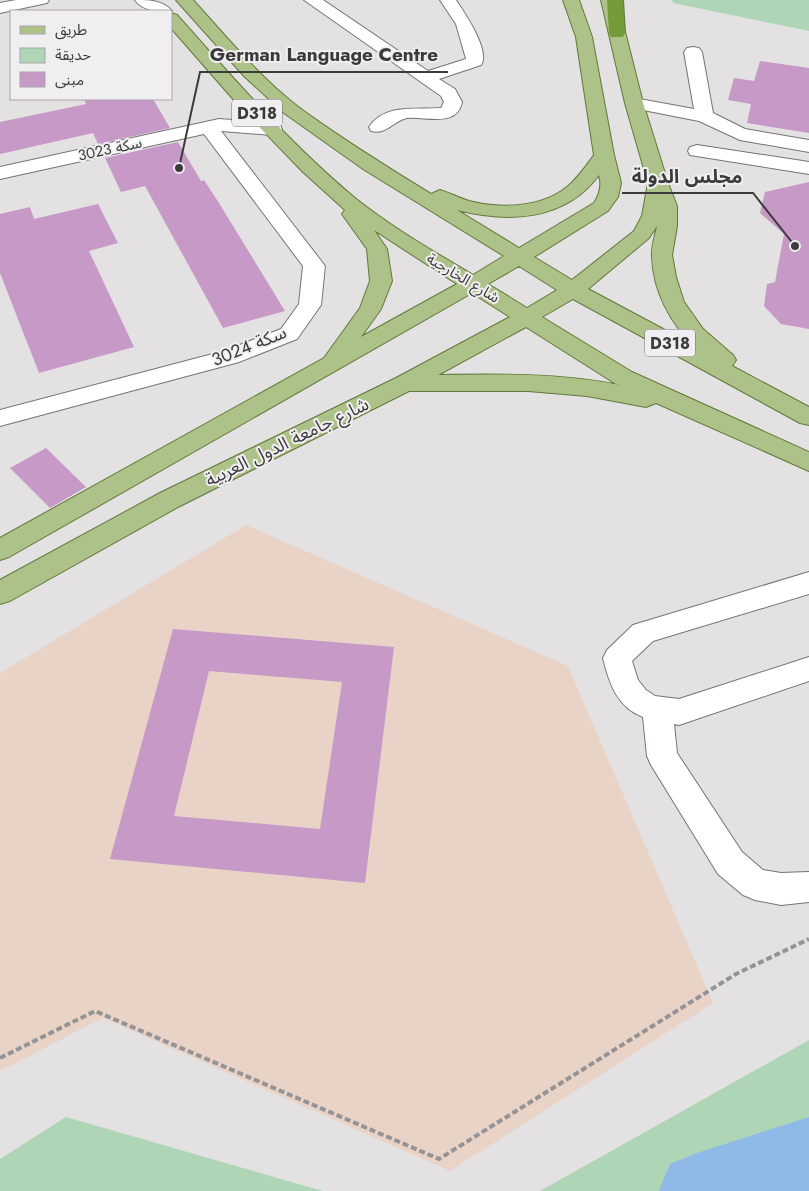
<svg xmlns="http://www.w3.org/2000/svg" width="809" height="1191" viewBox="0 0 809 1191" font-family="Jost,'Noto Sans Arabic',sans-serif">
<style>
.education{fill:#e9d3c7}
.green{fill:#add5b6}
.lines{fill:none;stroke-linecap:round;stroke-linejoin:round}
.river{fill:#8fbae8;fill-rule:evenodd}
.building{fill:#c699c6;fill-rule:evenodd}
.minor-casing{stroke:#757375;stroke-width:2}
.major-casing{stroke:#617939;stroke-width:2}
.highway-casing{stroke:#617939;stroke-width:2}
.path{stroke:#959395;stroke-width:4;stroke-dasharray:6 3;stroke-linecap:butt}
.minor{fill:#fff;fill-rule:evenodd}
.major{fill:#acc288;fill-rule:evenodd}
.highway{fill:#759a38;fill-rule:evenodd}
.labels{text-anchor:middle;stroke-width:4;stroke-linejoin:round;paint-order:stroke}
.far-street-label{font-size:15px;fill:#3c3b3c;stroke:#f1eef1}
.shield{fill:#f1eef1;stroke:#727172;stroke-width:1}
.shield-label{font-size:16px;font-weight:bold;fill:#3c3b3c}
.street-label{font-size:18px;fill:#3c3b3c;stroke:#f1eef1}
.leader{fill:none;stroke:#3c3b3c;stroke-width:2}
.callout-dot{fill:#3c3b3c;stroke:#f1eef1;stroke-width:2}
.callout-label{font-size:19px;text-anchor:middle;font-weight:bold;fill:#3c3b3c;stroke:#f1eef1;stroke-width:4;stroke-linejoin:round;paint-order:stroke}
</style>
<rect width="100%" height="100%" fill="#e4e1e3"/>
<path class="education" d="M 246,525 L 568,666 L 713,1003 L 450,1171 L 103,1018 L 0,1071 L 0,673 Z"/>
<path class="green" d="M 672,0 L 809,0 L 809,31 L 673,3 Z
M 809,1040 L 809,1191 L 540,1191 Z
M 66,1117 L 323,1191 L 0,1191 L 0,1159 Z"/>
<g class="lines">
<path class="river" d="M 809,1117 L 809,1191 L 659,1191 L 670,1164 L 697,1153 Z"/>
</g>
<path class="building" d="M 760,61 L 809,68 L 809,133 L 747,123 L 751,104 L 728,100 L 734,78 L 754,81 Z
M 84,99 L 153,99 L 170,128 L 98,144 L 93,133 L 0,154 L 0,122 L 86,104 Z
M 178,142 L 201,181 L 204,180 L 219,203 L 285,311 L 223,328 L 145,186 L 121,192 L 105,158 Z
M 809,182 L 809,329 L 781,324 L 764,306 L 767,284 L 775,282 L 784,234 L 760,213 L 765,192 Z
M 98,204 L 118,243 L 89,251 L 134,347 L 39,373 L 0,273 L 0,214 L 30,207 L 34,219 Z
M 46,448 L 86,487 L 50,508 L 10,468 Z
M 173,629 L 394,647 L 365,883 L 110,859 ZM 209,671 L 342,682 L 320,829 L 174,816 Z"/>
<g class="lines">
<defs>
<path id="minor" d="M 16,0 L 49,0 L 47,3 L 0,13 L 0,3 Z
M 135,0 C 148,0 163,0 172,11 C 162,12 143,12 135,0 Z
M 304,0 L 323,0 L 428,71 L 466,59 L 456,24 L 440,0 L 456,0 C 464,12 491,51 481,65 L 439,79 L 455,89 L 462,102 C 457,128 425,116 407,118 C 393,121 387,135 371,131 L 369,127 C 385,103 416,110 441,108 L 444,102 L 441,96 Z
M 693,47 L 699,48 L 702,52 L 713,113 L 745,129 L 809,140 L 809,152 L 740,140 L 699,121 L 628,107 L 625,103 L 628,99 L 634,98 L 694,109 L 684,52 L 687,48 Z
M 219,119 L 273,123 L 280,125 L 282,129 L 280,133 L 273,135 L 221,131 L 325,266 L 321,305 L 297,339 L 239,362 L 0,426 L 0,410 L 224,351 L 281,329 L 299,304 L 303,266 L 204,134 L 0,179 L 0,167 Z
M 697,145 L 809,162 L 809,174 L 690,155 L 688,151 L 690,147 Z
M 809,572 L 809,594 L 653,641 L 632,661 L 638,680 L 646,690 L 655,696 L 679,699 L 809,657 L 809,681 L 679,725 L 674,724 L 677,753 L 742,852 L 763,870 L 781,873 L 809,872 L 809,902 L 781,905 L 755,900 L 743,895 L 718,874 L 651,765 L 647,756 L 643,717 C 617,707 609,683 603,658 L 607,650 L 633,625 Z"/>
<path id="major" d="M 176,0 L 193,0 C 226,36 258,76 297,106 C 340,138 386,166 431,194 L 440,190 C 450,193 459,198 469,201 C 500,209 541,208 567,187 C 578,178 586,166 594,155 L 576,37 L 563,0 L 579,0 L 592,37 L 614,155 L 621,183 L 618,197 L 608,211 L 534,257 L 572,280 L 634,231 L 642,216 L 648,183 L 625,103 L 601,0 L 617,0 L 643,103 L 668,183 L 677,206 L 677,226 L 672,255 L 676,277 L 684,302 L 703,329 L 733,355 L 736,360 L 732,366 L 809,407 L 809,425 L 800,423 L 573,299 L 542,317 L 632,372 L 809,452 L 809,471 L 656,403 L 646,407 L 587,396 L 528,391 L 409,391 L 178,507 L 10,601 L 0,604 L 0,580 L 160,493 L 396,378 L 510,317 L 472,293 L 9,557 L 0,560 L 0,538 L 324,358 L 360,308 L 370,281 L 367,249 L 342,214 L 345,210 L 303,172 L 241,108 L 171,28 L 171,13 L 177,15 C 233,78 289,143 355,198 C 391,227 433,251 473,275 L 504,256 L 363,169 L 284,113 L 244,76 ZM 599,175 C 602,185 600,194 594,203 L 519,248 L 457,210 C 509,223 565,221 599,175 ZM 657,226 C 655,236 651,247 652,257 C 653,290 670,324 695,346 L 588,289 L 649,238 ZM 374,230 L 457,284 L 361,337 L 381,309 L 392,281 L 387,249 ZM 519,266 L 557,290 L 527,308 L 488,284 ZM 526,327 L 616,384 L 619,385 C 560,373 498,374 438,375 Z"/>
<path id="highway" d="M 607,0 L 623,0 L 625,33 L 623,37 L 611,37 L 609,33 Z"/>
</defs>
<use href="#minor" class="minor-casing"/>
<use href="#major" class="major-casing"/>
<use href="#highway" class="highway-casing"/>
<path class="path" d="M 0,1058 L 95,1011 L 439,1159 L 736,974 L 809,939"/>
<use href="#minor" class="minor"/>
<use href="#major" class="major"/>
<use href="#highway" class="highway"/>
</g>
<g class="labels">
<g class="far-street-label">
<text transform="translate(110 149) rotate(-12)" y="5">سكة 3023</text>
<text transform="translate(463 278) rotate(31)" y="5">شارع الخارجية</text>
</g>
<g class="shield">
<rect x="232" y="99.5" width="50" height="27" rx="4"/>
<rect x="645" y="329.5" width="50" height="27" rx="4"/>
</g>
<g class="shield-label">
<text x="257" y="119">D318</text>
<text x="670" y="349">D318</text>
</g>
<g class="street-label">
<text transform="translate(249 346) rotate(-22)" y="6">سكة 3024</text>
<text transform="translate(287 442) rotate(-26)" y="6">شارع جامعة الدول العربية</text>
</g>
</g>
<path class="leader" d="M179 168L200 72H448M795 246L753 193H622"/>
<g class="callout-dot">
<circle cx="179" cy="168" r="5"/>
<circle cx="795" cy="246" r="5"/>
</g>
<g class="callout-label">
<text x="324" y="61">German Language Centre</text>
<text x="687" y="183">مجلس الدولة</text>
</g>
<rect x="10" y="10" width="162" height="90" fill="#f1eef1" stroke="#a9a6a9"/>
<rect x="20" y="26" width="25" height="8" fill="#acc288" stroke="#a9a6a9"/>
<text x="55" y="35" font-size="15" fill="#3c3b3c">طريق</text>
<rect x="20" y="48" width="25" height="15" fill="#add5b6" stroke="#a9a6a9"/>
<text x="55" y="60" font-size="15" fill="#3c3b3c">حديقة</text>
<rect x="20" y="72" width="25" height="15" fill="#c699c6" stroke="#a9a6a9"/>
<text x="55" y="85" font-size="15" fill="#3c3b3c">مبنى</text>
</svg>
